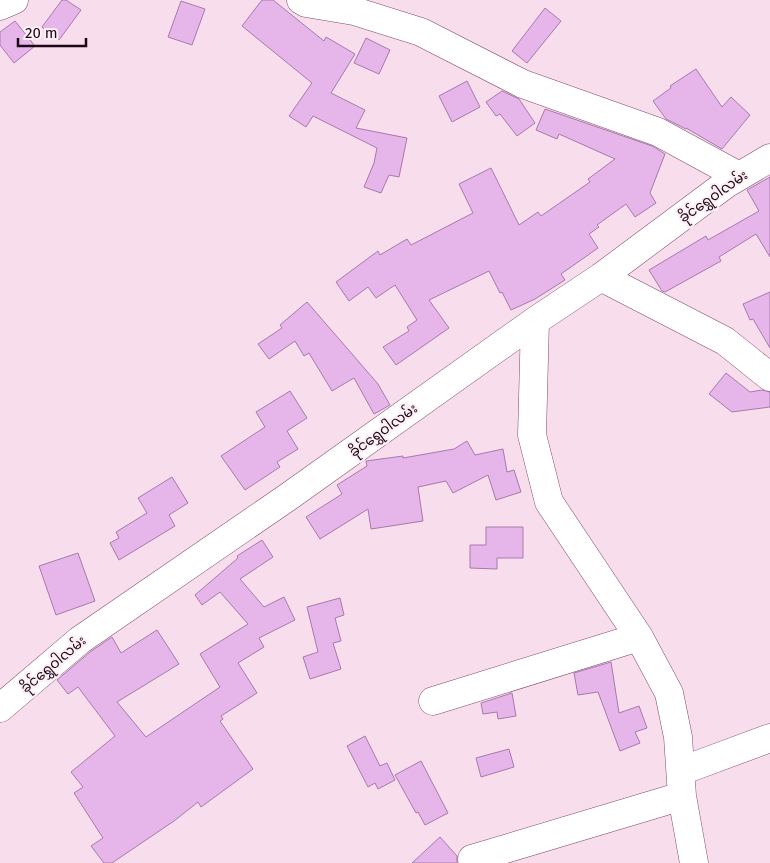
<svg xmlns="http://www.w3.org/2000/svg" width="770" height="863" viewBox="0 0 770 863" font-family="'Fira Sans','Noto Sans Myanmar',sans-serif">
<style>
.building{fill:#e6b6eb;stroke:#a67aab}
.lines{fill:none;stroke-linecap:round;stroke-linejoin:round}
.minor-casing{stroke:#834b6d;stroke-width:29}
.minor{stroke:#fff;stroke-width:28}
.labels{text-anchor:middle;stroke-width:4.5;stroke-linejoin:round;paint-order:stroke}
.street-label{font-size:14px;fill:#1c0715;stroke:#fdeff6}
</style>
<rect width="100%" height="100%" fill="#f8ddec"/>
<path class="building" d="M 62,0 L 66,0 L 81,10 L 59,40 L 42,27 Z
M 262,0 L 273,0 L 324,41 L 326,37 L 355,54 L 331,93 L 365,110 L 356,128 L 407,138 L 399,177 L 389,175 L 381,193 L 364,187 L 374,163 L 377,148 L 313,116 L 306,127 L 289,116 L 312,83 L 242,26 Z
M 181,1 L 205,9 L 192,45 L 168,37 Z
M 545,8 L 561,21 L 527,63 L 512,51 Z
M 15,21 L 35,46 L 14,63 L 0,45 L 0,32 Z
M 366,38 L 390,50 L 379,74 L 354,63 Z
M 696,69 L 722,107 L 731,97 L 750,115 L 722,149 L 686,128 L 686,129 L 666,119 L 653,101 L 671,88 L 670,86 Z
M 467,81 L 480,107 L 452,122 L 439,96 Z
M 502,91 L 519,99 L 535,123 L 517,136 L 500,114 L 496,116 L 486,102 Z
M 545,109 L 652,146 L 665,154 L 650,193 L 656,203 L 635,217 L 626,204 L 597,225 L 599,227 L 589,234 L 598,248 L 561,274 L 565,280 L 535,299 L 511,310 L 502,292 L 500,293 L 489,271 L 429,300 L 449,328 L 396,365 L 383,347 L 409,331 L 407,327 L 417,320 L 395,285 L 376,298 L 368,287 L 349,301 L 336,282 L 378,251 L 380,255 L 407,239 L 411,245 L 473,213 L 459,184 L 491,168 L 519,225 L 538,212 L 541,216 L 590,182 L 588,179 L 615,159 L 559,134 L 557,139 L 536,130 Z
M 770,177 L 770,257 L 756,234 L 719,257 L 721,261 L 665,292 L 662,291 L 649,270 L 706,236 L 708,240 L 759,211 L 747,190 Z
M 770,292 L 770,348 L 753,319 L 750,320 L 743,304 Z
M 307,302 L 378,384 L 390,405 L 374,414 L 354,378 L 332,391 L 309,353 L 304,356 L 295,341 L 269,359 L 258,344 L 282,328 L 280,325 Z
M 726,373 L 750,392 L 762,390 L 770,392 L 770,407 L 732,412 L 709,394 Z
M 290,391 L 307,418 L 287,431 L 298,449 L 277,462 L 280,467 L 245,490 L 221,456 L 265,427 L 256,412 Z
M 467,441 L 475,455 L 503,449 L 507,472 L 514,470 L 521,492 L 496,500 L 488,475 L 453,493 L 446,481 L 418,487 L 423,521 L 371,529 L 368,509 L 320,539 L 306,517 L 342,494 L 337,485 L 367,466 L 366,461 L 403,456 L 403,458 L 454,449 Z
M 172,477 L 188,503 L 169,515 L 175,526 L 119,560 L 110,543 L 119,538 L 116,532 L 147,513 L 138,498 Z
M 486,527 L 523,527 L 523,558 L 497,558 L 497,569 L 470,568 L 470,545 L 486,545 Z
M 262,540 L 273,557 L 240,579 L 264,607 L 284,597 L 295,620 L 259,638 L 264,647 L 238,663 L 257,693 L 221,716 L 223,719 L 220,721 L 253,769 L 201,807 L 198,802 L 174,821 L 112,863 L 104,863 L 91,846 L 103,838 L 74,793 L 83,787 L 71,772 L 115,736 L 78,687 L 68,694 L 57,680 L 90,652 L 112,637 L 121,653 L 157,630 L 179,664 L 117,702 L 146,737 L 220,687 L 200,654 L 248,624 L 220,592 L 202,605 L 195,595 L 238,558 L 237,556 Z
M 78,553 L 95,601 L 56,615 L 39,566 Z
M 340,598 L 344,615 L 335,618 L 341,641 L 333,643 L 341,669 L 310,679 L 303,657 L 318,652 L 307,607 Z
M 611,662 L 619,713 L 639,706 L 647,728 L 635,732 L 640,743 L 620,751 L 598,692 L 578,695 L 574,673 Z
M 512,693 L 516,716 L 498,719 L 497,712 L 483,714 L 481,703 Z
M 365,736 L 380,766 L 387,763 L 395,780 L 378,789 L 375,783 L 368,787 L 347,746 Z
M 509,749 L 514,767 L 481,777 L 476,758 Z
M 421,761 L 448,813 L 425,825 L 418,812 L 416,813 L 395,775 Z
M 440,837 L 457,856 L 457,863 L 412,863 Z"/>
<g class="lines">
<defs>
<path id="minor" d="M 301,0 L 306,3 L 354,11 L 421,32 L 523,84 L 658,132 L 739,176
M 0,6 L 14,0
M 601,277 L 725,341 L 770,377
M 535,321 L 532,435 L 549,502 L 639,637 L 669,693 L 678,737 L 682,796 L 694,863
M 433,701 L 639,637
M 0,708 L 80,640 L 288,497 L 535,321 L 601,277 L 726,184 L 770,158
M 681,771 L 770,738
M 472,859 L 682,796"/>
</defs>
<use href="#minor" class="minor-casing"/>
<use href="#minor" class="minor"/>
</g>
<g class="labels">
<g class="street-label">
<text transform="translate(713 196) rotate(-35)" y="5">ခိုင်ရွှေဝါလမ်း</text>
<text transform="translate(383 430) rotate(-36)" y="5">ခိုင်ရွှေဝါလမ်း</text>
<text transform="translate(53 664) rotate(-40)" y="5">ခိုင်ရွှေဝါလမ်း</text>
</g>
</g>
<path d="M18 38v8h68v-8" fill="none" stroke="#1c0715" stroke-width="2.5"/>
<text x="25" y="38" font-size="15" fill="#1c0715" stroke="#fdeff6" stroke-width="4" paint-order="stroke">20 m</text>
</svg>
